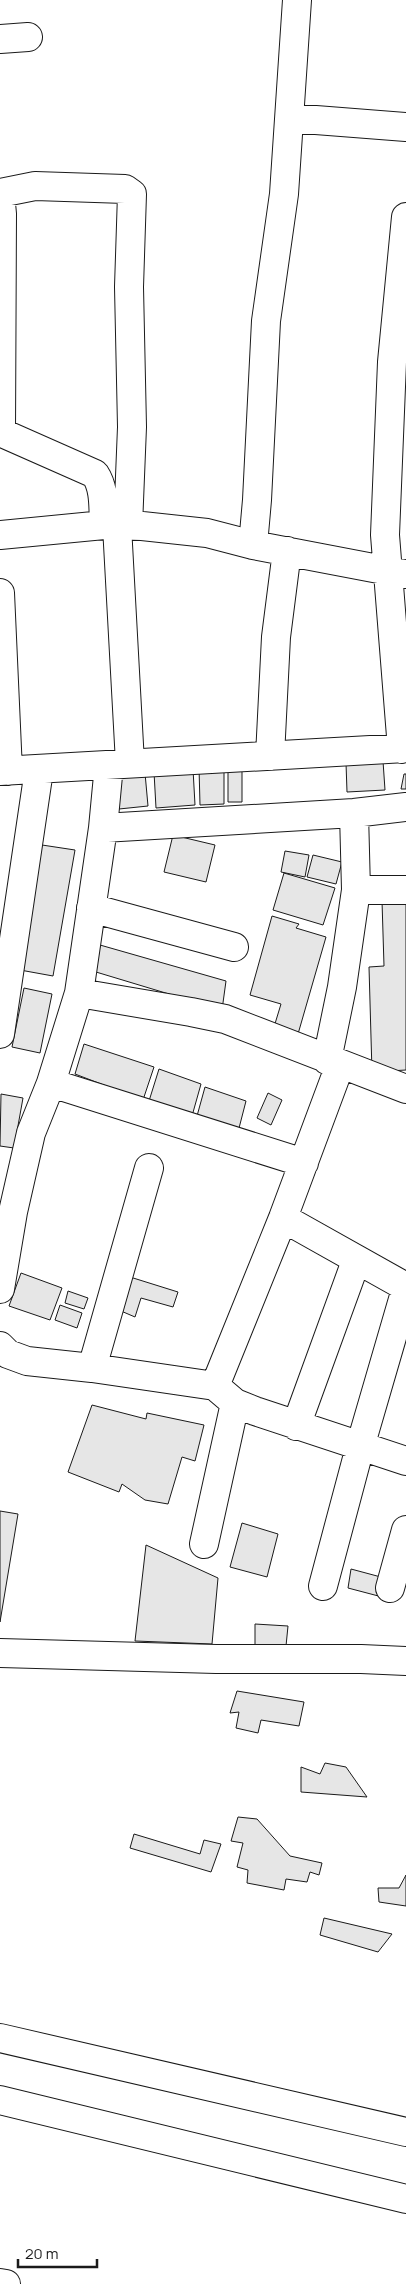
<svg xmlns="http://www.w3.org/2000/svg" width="406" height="2284" viewBox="0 0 406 2284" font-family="Manrope,sans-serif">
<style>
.building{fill:#e6e6e6;stroke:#1a1a1a}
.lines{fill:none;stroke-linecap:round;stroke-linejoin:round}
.minor-casing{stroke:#1a1a1a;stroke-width:30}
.minor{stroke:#fff;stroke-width:28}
</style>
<rect width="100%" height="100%" fill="#fff"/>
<path class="building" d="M 383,761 L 385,790 L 347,792 L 346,763 Z
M 224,766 L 224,804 L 200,805 L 199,767 Z
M 193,769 L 195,805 L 156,808 L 154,772 Z
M 228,769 L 242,769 L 242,802 L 228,802 Z
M 145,773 L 148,806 L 119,809 L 116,776 Z
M 404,774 L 406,774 L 406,789 L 401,789 Z
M 173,835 L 215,845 L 206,882 L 164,872 Z
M 42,845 L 75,850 L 53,976 L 20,970 Z
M 285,851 L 309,855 L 305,877 L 281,872 Z
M 313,855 L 342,862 L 336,884 L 307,877 Z
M 284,873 L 335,888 L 323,925 L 273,910 Z
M 406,900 L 406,1070 L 372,1072 L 369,967 L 384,966 L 382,901 Z
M 272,916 L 299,924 L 296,928 L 326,937 L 298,1034 L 274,1027 L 281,1004 L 250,995 Z
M 100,945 L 226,981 L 222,1010 L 96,972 Z
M 24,988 L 52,994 L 40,1053 L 12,1047 Z
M 84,1044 L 154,1067 L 143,1100 L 75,1074 Z
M 159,1069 L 201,1084 L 192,1116 L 149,1101 Z
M 205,1087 L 246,1101 L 238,1132 L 197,1116 Z
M 268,1093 L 282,1100 L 271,1125 L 257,1118 Z
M 1,1094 L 23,1098 L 14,1148 L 0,1146 Z
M 21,1273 L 62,1288 L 50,1320 L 9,1306 Z
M 130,1277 L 178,1292 L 173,1307 L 141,1298 L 135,1317 L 121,1311 Z
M 68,1291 L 88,1298 L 84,1309 L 65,1303 Z
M 60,1305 L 82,1313 L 77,1328 L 55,1320 Z
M 92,1405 L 146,1419 L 147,1413 L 204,1425 L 195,1461 L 182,1457 L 168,1504 L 145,1500 L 122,1484 L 119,1492 L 68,1472 Z
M 0,1511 L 18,1514 L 0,1622 Z
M 242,1523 L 278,1534 L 267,1577 L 230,1567 Z
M 146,1545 L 218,1578 L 212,1644 L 135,1641 Z
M 351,1569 L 392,1580 L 386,1598 L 348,1588 Z
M 255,1624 L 288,1626 L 286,1646 L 255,1646 Z
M 237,1691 L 304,1702 L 299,1726 L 261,1720 L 258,1733 L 236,1728 L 239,1712 L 230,1713 Z
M 325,1763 L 346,1767 L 367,1797 L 301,1792 L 301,1767 L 320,1774 Z
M 238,1817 L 257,1819 L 290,1856 L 322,1863 L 319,1875 L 310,1872 L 307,1882 L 286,1879 L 284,1890 L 247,1883 L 248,1870 L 237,1867 L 243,1843 L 231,1841 Z
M 134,1834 L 200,1854 L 204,1840 L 221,1844 L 211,1872 L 130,1848 Z
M 406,1875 L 406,1906 L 379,1902 L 378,1888 L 399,1888 Z
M 324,1918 L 392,1934 L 378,1952 L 320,1935 Z"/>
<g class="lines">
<defs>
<path id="minor" d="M 0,39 L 28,37
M 290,118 L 406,127
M 0,193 L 35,186 L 125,189 L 132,194 L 129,287 L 132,427 L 128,526
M 0,193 L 2,214 L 1,432
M 0,432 L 95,474 C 105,489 103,508 104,525
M 117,526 L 130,763
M 0,535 L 104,525 L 142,526 L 207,533 L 253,545 L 405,574
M 253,545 L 257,500 L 266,321 L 284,194 L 297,0
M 0,593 L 8,771
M 402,749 L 385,535 L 392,362 L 406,217
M 270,756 L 276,637 L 287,551
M 0,771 L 406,748
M 103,828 L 354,813 L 406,807
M 356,890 L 406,890
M 91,908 L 234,947
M 79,993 L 191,1012 L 225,1019 L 406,1089
M 0,1034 L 39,770
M 327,1060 L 342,987 L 356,890 L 354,813
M 51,1083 L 304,1163
M 283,1218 L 406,1287
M 0,1289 L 13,1212 L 31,1133 L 51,1083 L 79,993 L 103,828 L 109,765
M 0,1346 L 8,1354 L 27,1361 L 92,1368 L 215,1386 L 235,1403 L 255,1411 L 406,1461
M 92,1368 L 149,1168
M 215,1386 L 283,1218 L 340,1065
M 296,1426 L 356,1261
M 204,1544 L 235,1403
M 323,1586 L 360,1447 L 406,1289
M 390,1588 L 406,1530
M 0,1653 L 216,1659 L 361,1659 L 406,1661
M 0,2038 L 406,2132
M 0,2100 L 406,2199
M 0,2283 L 6,2284"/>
</defs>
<use href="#minor" class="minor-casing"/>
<use href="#minor" class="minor"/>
</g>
<path d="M18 2259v8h79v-8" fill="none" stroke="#1a1a1a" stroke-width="2.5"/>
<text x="25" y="2259" font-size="15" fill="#1a1a1a" stroke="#ffffff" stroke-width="4" paint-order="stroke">20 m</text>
</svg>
